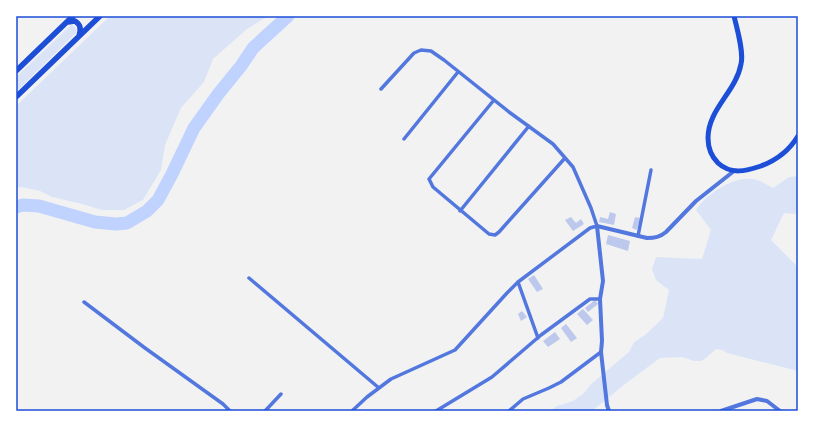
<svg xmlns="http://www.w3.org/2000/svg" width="814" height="427" viewBox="0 0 814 427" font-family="'Asap Condensed',sans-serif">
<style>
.green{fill:#dbe4f7}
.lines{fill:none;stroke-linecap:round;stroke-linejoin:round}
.river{stroke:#bfd3fe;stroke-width:13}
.building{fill:#bdc9ec}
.minor{stroke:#5277de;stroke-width:3.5}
.tertiary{stroke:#5277de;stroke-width:4}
.secondary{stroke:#1d4ed8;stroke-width:5}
.trunk{stroke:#1d4ed8;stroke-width:5.5}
.neatline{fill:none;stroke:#1d4ed8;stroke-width:1.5}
</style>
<rect width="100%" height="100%" fill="#f2f2f2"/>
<path class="green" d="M 110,16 L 268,16 L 247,29 L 213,59 L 204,82 L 181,108 L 165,145 L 161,170 L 143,200 L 124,210 L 102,210 L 82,204 L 52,197 L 40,191 L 21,187 L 16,188 L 16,106 Z
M 71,25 C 75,26 77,29 76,33 L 16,92 L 16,77 Z
M 798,176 L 798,211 L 795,214 L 784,213 L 771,240 L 798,267 L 798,371 L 727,353 L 722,350 L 716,349 L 706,358 L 701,361 L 694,361 L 682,357 L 660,358 L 625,384 L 592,411 L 550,411 L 557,406 L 573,401 L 583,394 L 591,384 L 629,352 L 634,342 L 645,335 L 663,318 L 669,290 L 656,280 L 652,269 L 656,257 L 702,259 L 711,230 L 696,210 C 706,194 733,176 753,179 C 760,180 767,185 773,188 L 789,177 Z"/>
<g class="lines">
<path class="river" d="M 16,207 L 23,205 L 39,206 L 95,222 L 116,224 L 127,223 L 147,211 L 158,200 L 172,174 L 194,128 L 219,93 L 241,66 L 253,48 L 288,16"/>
</g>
<path class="building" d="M 610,212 L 616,214 L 614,225 L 599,222 L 600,217 L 608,219 Z
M 571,217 L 576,223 L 581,219 L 584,224 L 573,231 L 565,220 Z
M 635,217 L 640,218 L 637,230 L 632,228 Z
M 608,235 L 630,241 L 628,251 L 606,244 Z
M 534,275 L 543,289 L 537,292 L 528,279 Z
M 595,300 L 598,304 L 588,312 L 585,308 Z
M 583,309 L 593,320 L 587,325 L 577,314 Z
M 522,311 L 527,317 L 521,321 L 518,314 Z
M 566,324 L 577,338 L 571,342 L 561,328 Z
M 555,332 L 560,339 L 548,347 L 543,341 Z"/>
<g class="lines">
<path class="minor" d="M 494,100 L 429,179 L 433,187 L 489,234 L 495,235 L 499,232 L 565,158
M 404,139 L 458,72
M 460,211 L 529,126
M 638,236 L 651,170
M 249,278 L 379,388
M 518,282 L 538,338
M 84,302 L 145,348 L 223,404 L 230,411
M 265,411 L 281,394
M 352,411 L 367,397 L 391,379 L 455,350 L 507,293 L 518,282 L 590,228 L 597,226 L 591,208 L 573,167 L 553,144 L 509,112 L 444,60 L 431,51 L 421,50 L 414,53 L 381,89
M 436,411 L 492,377 L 541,335 L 590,299 L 600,299
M 509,411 L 523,399 L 549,388 L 561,382 L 601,352"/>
<path class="tertiary" d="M 609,411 L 607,405 L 601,352 L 602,341 L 600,299 L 603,281 L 597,226 L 647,238 C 655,238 660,237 666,232 L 696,201 L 734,171
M 721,411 L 757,399 L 767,401 L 780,411"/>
<path class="secondary" d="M 734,16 C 737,29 744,52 741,64 C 736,92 708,109 708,138 C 708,148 711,156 718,163 C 731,175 746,171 761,166 C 777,160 789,151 798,136"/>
<path class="trunk" d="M 68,22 L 75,21 C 81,25 81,29 79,36
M 16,71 L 73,16
M 16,97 L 100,16"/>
</g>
<rect width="814" height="427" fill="none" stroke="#ffffff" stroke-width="34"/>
<rect x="17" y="17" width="780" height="393" class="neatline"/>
</svg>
